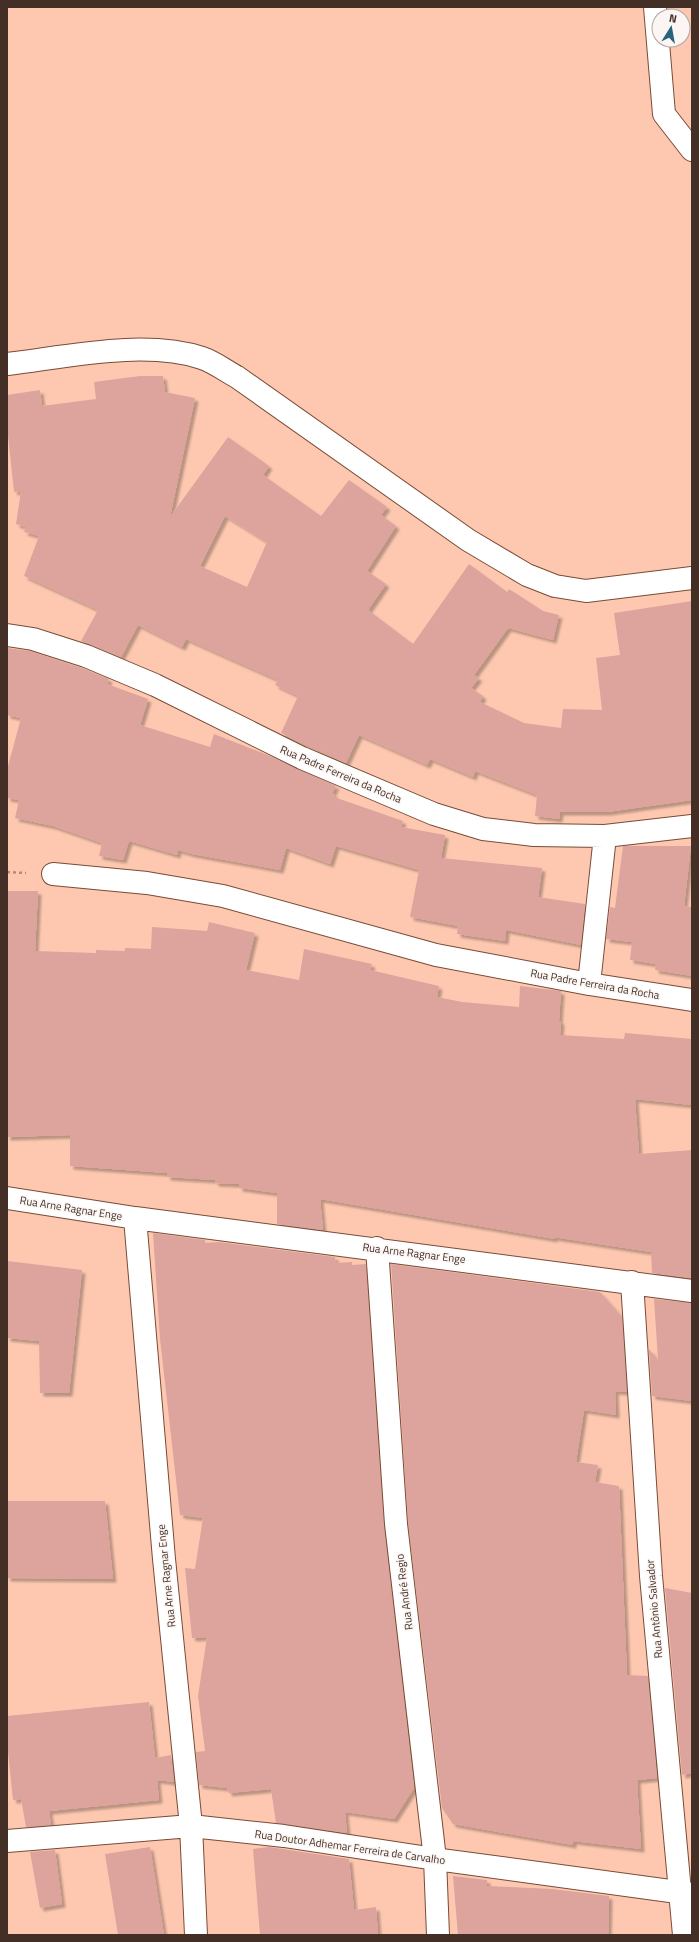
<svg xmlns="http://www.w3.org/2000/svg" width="699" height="1942" viewBox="0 0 699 1942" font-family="'Titillium Web',sans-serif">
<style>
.building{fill:#dda39d;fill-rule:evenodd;filter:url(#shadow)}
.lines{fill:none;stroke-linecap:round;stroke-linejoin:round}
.minor-casing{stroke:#794b36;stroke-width:24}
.path{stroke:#b48b79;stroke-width:2.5;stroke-dasharray:3 3;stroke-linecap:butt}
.minor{stroke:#fff;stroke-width:22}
.labels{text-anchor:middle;stroke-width:3;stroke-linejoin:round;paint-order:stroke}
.street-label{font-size:11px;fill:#442f26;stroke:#fbf6f3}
</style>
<defs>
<filter id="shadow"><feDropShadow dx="3.5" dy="3.5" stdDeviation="1" flood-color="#0004"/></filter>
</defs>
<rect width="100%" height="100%" fill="#fec8b0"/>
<path class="building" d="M 140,376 L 163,376 L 165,392 L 195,398 L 170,517 L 228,437 L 269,466 L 263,475 L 321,516 L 349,480 L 387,507 L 381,515 L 396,526 L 367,571 L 386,584 L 368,610 L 413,644 L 469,564 L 507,592 L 509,589 L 543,611 L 559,615 L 553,640 L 508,628 L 474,675 L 479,678 L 471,688 L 483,696 L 480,702 L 524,723 L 561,728 L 563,709 L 602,710 L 596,658 L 620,655 L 614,613 L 692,601 L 692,800 L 607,812 L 560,812 L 559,819 L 535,816 L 537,795 L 475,771 L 473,777 L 430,759 L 427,765 L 359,735 L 346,763 L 281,733 L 298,696 L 275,685 L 278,680 L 186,639 L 182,647 L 138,625 L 121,657 L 81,641 L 98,610 L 24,576 L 39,536 L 24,532 L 26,527 L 16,524 L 21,491 L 14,492 L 7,426 L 7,395 L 40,390 L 42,406 L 96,399 L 94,382 ZM 225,516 L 267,542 L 247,587 L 200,566 Z
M 7,648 L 30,651 L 82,668 L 109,679 L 107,684 L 148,699 L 140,725 L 210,747 L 214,734 L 270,756 L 336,786 L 332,793 L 335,795 L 334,797 L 403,821 L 401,827 L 445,835 L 441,858 L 542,868 L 538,897 L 585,904 L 581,945 L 506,930 L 505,941 L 457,934 L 458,926 L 410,917 L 419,870 L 336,846 L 330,864 L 286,848 L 280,870 L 192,854 L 178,850 L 177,855 L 129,841 L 123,860 L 99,856 L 102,843 L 53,826 L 15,818 L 19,800 L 7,798 L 7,770 L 21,718 L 7,715 Z
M 623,846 L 691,846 L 684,906 L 692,907 L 692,976 L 655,970 L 656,964 L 630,960 L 632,942 L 606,939 L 610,907 L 615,908 Z
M 7,891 L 38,891 L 35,951 L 96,953 L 96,950 L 125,951 L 125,948 L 151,949 L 152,927 L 207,931 L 209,922 L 255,933 L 246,970 L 299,980 L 304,949 L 372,964 L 370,970 L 439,986 L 437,997 L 462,1002 L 519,1007 L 520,986 L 561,991 L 559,1021 L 561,1021 L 560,1035 L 624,1039 L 625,1033 L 692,1039 L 692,1105 L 635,1099 L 639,1154 L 692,1150 L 692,1278 L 652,1273 L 651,1252 L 553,1237 L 555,1239 L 320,1199 L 323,1230 L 277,1224 L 277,1193 L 239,1188 L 239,1184 L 215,1183 L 215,1180 L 167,1177 L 167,1173 L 70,1166 L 70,1135 L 7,1137 Z
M 153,1233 L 205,1240 L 205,1243 L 219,1242 L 335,1257 L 336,1263 L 352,1262 L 352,1265 L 366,1264 L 384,1525 L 414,1788 L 394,1819 L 345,1812 L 347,1833 L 276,1823 L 271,1789 L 229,1793 L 227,1788 L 199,1785 L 196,1752 L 205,1751 L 198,1696 L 207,1637 L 192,1638 L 185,1568 L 195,1569 L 203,1518 L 180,1515 L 160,1339 Z
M 7,1261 L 82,1270 L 69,1393 L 40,1393 L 39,1341 L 7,1338 Z
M 391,1264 L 600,1292 L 622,1317 L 627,1392 L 615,1391 L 616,1415 L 584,1410 L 576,1462 L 598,1465 L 595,1482 L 619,1486 L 627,1675 L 648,1676 L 657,1778 L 637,1780 L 641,1849 L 573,1841 L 573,1845 L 453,1824 L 442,1808 L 408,1523 Z
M 654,1299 L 692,1303 L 692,1401 L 652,1396 L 649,1349 L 658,1360 Z
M 7,1501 L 105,1501 L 113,1579 L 7,1578 Z
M 665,1588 L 692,1593 L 692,1773 L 682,1775 Z
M 149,1702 L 155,1758 L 171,1755 L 174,1782 L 157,1780 L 159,1800 L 49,1811 L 51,1825 L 26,1827 L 21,1799 L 13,1800 L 7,1742 L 7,1716 Z
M 150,1847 L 164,1935 L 118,1935 L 105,1854 Z
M 269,1847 L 349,1859 L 354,1910 L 376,1907 L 378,1935 L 260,1935 L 253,1849 Z
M 55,1850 L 62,1904 L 40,1908 L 30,1852 Z
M 453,1876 L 487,1880 L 487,1886 L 552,1889 L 609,1896 L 608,1935 L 458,1935 Z"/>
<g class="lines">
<defs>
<path id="minor" d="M 655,7 L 664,114 L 692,150
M 7,364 C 66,357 145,339 202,358 C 214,362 226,371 237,377 L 468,540 L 527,575 L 555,586 L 586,591 L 692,578
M 7,635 L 33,639 L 86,656 L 155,685 L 302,758 L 434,814 L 483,829 L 534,835 L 605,836 L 692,826
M 53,874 L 147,883 L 223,896 L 436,955 L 589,984 L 692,1000
M 589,984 L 605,836
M 7,1198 L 135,1218 L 692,1291
M 135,1218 L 164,1559 L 191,1826 L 196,1935
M 377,1248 L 396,1524 L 435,1859 L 438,1935
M 632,1282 L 651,1576 L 684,1935
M 7,1841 L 191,1826 L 284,1836 L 435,1859 L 692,1894"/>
</defs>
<use href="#minor" class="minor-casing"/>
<path class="path" d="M 7,872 L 26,873"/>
<use href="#minor" class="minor"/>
</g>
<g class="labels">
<g class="street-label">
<text transform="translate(341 774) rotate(23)" y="4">Rua Padre Ferreira da Rocha</text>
<text transform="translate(595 984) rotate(10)" y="4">Rua Padre Ferreira da Rocha</text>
<text transform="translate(71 1208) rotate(9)" y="4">Rua Arne Ragnar Enge</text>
<text transform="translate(414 1253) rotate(7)" y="4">Rua Arne Ragnar Enge</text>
<text transform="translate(166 1576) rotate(-96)" y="4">Rua Arne Ragnar Enge</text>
<text transform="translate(404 1592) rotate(-97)" y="4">Rua André Regio</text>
<text transform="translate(654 1609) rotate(-95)" y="4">Rua Antônio Salvador</text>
<text transform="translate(350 1847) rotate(8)" y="4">Rua Doutor Adhemar Ferreira de Carvalho</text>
</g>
</g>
<rect width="699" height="1942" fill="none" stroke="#442f26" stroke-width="16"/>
<g transform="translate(671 28) rotate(11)"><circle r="19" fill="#fbf6f3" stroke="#b2a6a1"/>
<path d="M0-3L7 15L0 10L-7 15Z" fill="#28657c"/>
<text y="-6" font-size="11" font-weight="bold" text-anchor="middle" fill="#442f26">N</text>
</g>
</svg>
